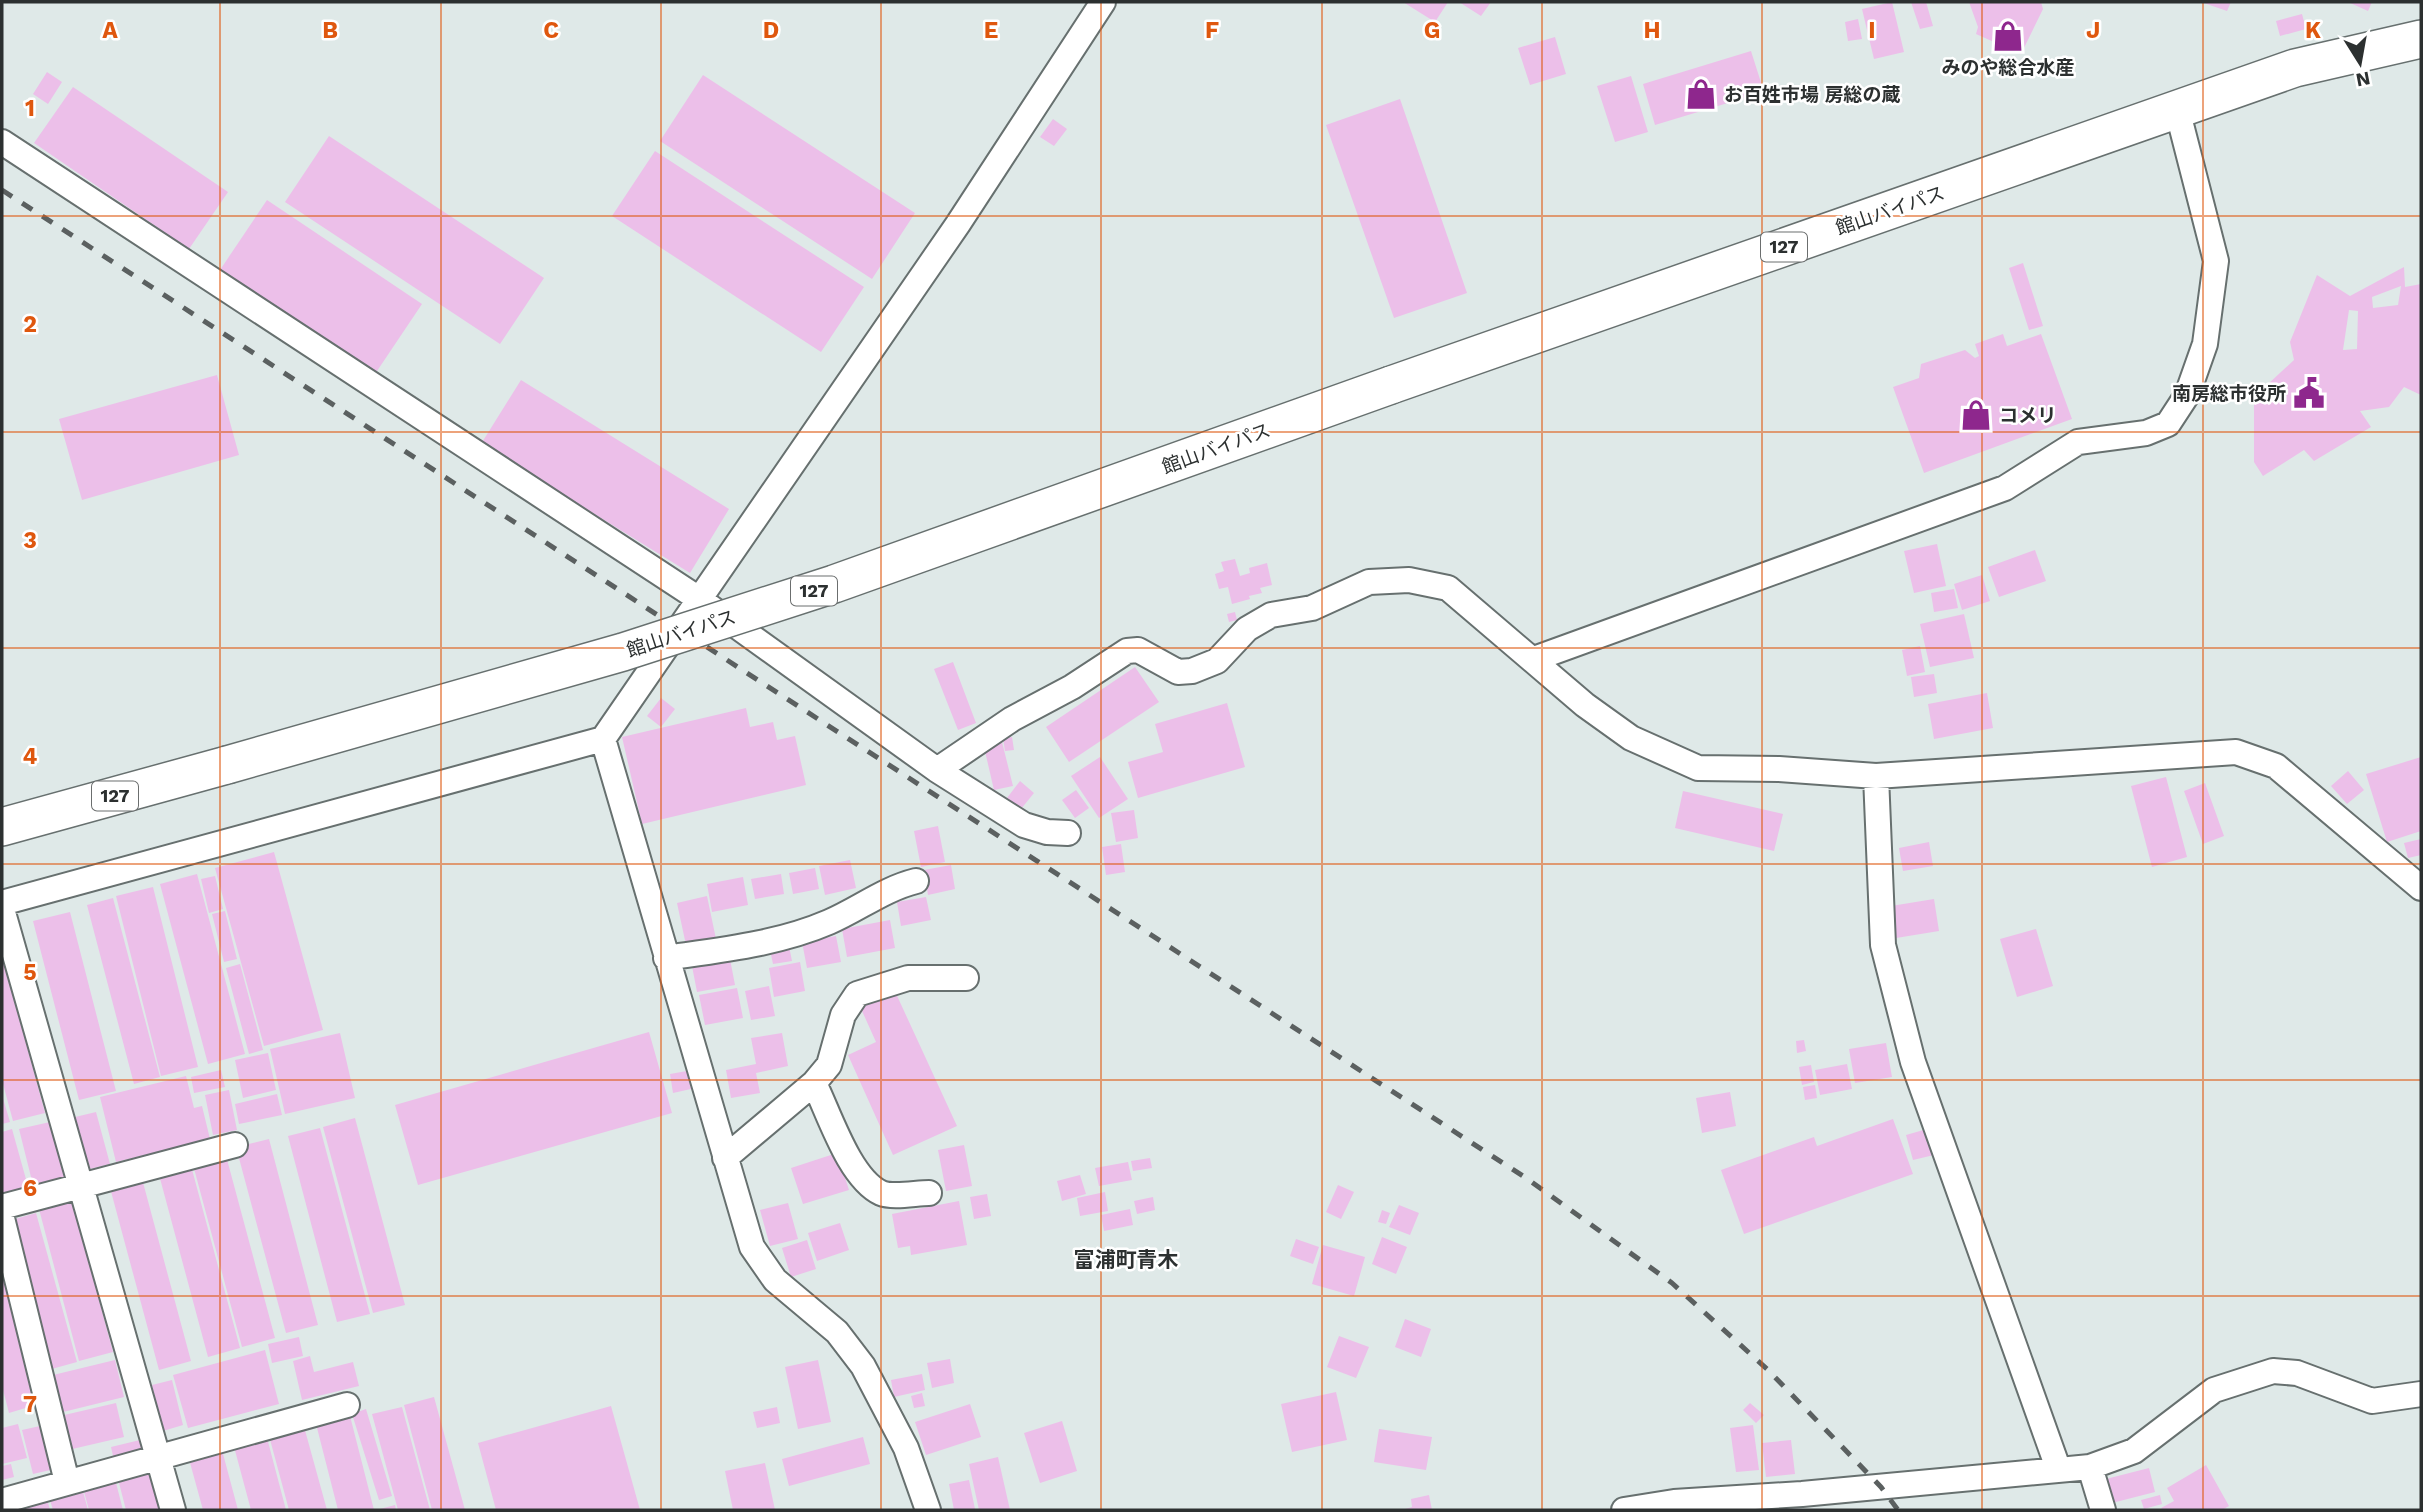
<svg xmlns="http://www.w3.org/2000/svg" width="2423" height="1512" viewBox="0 0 2423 1512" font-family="'Work Sans','Noto Sans JP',sans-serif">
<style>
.building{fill:#ecbfe9;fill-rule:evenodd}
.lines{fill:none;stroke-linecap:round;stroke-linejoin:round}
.minor-casing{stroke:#67706f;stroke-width:28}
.highway-casing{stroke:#67706f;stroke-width:40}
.minor{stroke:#fff;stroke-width:24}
.highway{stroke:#fff;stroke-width:37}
.rail{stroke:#5b6060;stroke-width:5;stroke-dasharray:12 12;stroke-linecap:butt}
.highway-bridge-casing{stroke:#67706f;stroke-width:40;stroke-linecap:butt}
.highway-bridge{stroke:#fff;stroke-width:37}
.grid{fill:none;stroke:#df570e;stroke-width:2;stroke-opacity:0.55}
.labels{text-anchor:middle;stroke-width:5;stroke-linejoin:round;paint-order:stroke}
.shield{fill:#fff;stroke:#6b6e6e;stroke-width:2}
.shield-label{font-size:18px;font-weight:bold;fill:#2c3030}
.poi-label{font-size:19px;font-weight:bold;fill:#2c3030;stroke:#fff;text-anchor:start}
.street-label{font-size:19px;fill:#2c3030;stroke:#fff}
.neighbourhood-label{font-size:21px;font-weight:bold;fill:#2c3030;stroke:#fff}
.grid-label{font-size:23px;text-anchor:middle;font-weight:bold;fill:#df570e;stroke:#fff;stroke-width:5;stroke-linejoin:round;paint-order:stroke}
</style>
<rect width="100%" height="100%" fill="#dfe9e8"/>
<path class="building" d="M 1403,2 L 1448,2 L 1435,22 Z
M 1459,2 L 1491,2 L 1481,16 Z
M 1892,2 L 1904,52 L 1874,59 L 1862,9 Z
M 1911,2 L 1926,2 L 1933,26 L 1920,29 Z
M 1969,2 L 2041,2 L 2043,9 L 2021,54 L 1976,34 L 1978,27 Z
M 2201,2 L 2231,2 L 2227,11 Z
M 2348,2 L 2372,2 L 2368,11 Z
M 2302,14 L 2306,29 L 2280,36 L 2276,21 Z
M 1858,19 L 1862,39 L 1848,41 L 1845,22 Z
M 1555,37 L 1566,74 L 1530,85 L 1518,48 Z
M 1751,51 L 1764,92 L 1655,125 L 1643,84 Z
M 47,72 L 62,82 L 48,104 L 33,94 Z
M 703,75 L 915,213 L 872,279 L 660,141 Z
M 1631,76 L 1648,132 L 1615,142 L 1597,86 Z
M 73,87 L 228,192 L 189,249 L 34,143 Z
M 1400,99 L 1467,293 L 1394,318 L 1326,125 Z
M 1053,119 L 1067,129 L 1054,146 L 1040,137 Z
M 329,136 L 544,278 L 500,344 L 285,202 Z
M 655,151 L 864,287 L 821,352 L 612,216 Z
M 267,200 L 422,304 L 375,374 L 220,270 Z
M 2023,263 L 2043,326 L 2029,330 L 2009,268 Z
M 2404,267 L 2405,287 L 2421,284 L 2421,395 L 2404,387 L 2389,407 L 2360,411 L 2371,427 L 2314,461 L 2304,450 L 2263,476 L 2254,462 L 2254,397 L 2294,360 L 2290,342 L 2317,275 L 2350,296 ZM 2401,286 L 2398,305 L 2373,308 L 2372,297 ZM 2349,310 L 2358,311 L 2357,349 L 2343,350 Z
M 2003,334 L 2007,346 L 2041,334 L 2072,419 L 1924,473 L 1893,387 L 1919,378 L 1921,364 L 1965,350 L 1975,358 L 1979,356 L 1975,344 Z
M 217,375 L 239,455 L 82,500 L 59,419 Z
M 521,380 L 729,509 L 690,573 L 481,444 Z
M 1937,544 L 1946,586 L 1914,593 L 1904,551 Z
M 2035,550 L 2046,581 L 1999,597 L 1988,567 Z
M 1235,559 L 1240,576 L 1250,573 L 1249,568 L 1267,563 L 1272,585 L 1260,588 L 1262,593 L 1249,596 L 1250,599 L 1232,604 L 1228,587 L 1219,589 L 1215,574 L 1224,571 L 1221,562 Z
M 1982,575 L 1990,601 L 1962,610 L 1954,584 Z
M 1954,589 L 1958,608 L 1934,612 L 1931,593 Z
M 1235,612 L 1237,620 L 1229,622 L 1227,614 Z
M 1964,614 L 1974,658 L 1930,667 L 1920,624 Z
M 1920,646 L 1925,672 L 1907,676 L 1902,650 Z
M 953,662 L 976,723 L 958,730 L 934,669 Z
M 1135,667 L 1159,702 L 1069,762 L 1046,727 Z
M 1934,674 L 1937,693 L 1914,697 L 1911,677 Z
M 1987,693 L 1993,728 L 1934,739 L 1928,704 Z
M 661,698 L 675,709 L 661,727 L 647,716 Z
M 1227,703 L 1245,767 L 1138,798 L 1128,762 L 1163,752 L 1155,724 Z
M 746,708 L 750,727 L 773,722 L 777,740 L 795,736 L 806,785 L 642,824 L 622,737 Z
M 1012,737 L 1014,750 L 1005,751 L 1003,738 Z
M 1002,742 L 1013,786 L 994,790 L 984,747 Z
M 1100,757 L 1128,799 L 1099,818 L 1071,776 Z
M 2421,757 L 2421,831 L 2387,842 L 2366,774 Z
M 2348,771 L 2364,790 L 2347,804 L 2331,786 Z
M 2166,777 L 2187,857 L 2152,867 L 2131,786 Z
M 1020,781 L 1034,793 L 1021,809 L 1007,798 Z
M 2205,783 L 2224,836 L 2203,844 L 2184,791 Z
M 1076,790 L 1089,808 L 1075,818 L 1062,800 Z
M 1683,791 L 1783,814 L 1774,851 L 1675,828 Z
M 1134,810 L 1138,838 L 1116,842 L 1111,813 Z
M 938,826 L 945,862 L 921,867 L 914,831 Z
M 2421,839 L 2421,855 L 2408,858 L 2404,843 Z
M 1929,842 L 1933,866 L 1903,871 L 1899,848 Z
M 1121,844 L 1125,872 L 1106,875 L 1102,847 Z
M 274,852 L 323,1030 L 264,1046 L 215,868 Z
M 850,860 L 856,888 L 825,895 L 819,866 Z
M 951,865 L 955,889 L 928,895 L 924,870 Z
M 815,868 L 819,889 L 793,894 L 789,873 Z
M 197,874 L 245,1054 L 208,1064 L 160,884 Z
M 781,874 L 784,894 L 755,899 L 751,879 Z
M 215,876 L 223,909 L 209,913 L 201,879 Z
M 743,877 L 748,905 L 712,912 L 707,884 Z
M 153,887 L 198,1067 L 161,1076 L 116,896 Z
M 707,896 L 716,939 L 686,945 L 677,903 Z
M 926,897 L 931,920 L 901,926 L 897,902 Z
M 113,898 L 160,1077 L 134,1084 L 87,905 Z
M 1934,899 L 1939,931 L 1890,939 L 1885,907 Z
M 225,911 L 237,959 L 224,962 L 212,914 Z
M 70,912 L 116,1091 L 79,1100 L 33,921 Z
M 890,920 L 895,948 L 847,957 L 842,929 Z
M 2036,929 L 2053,986 L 2017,997 L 2000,939 Z
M 836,936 L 841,962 L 807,968 L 802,942 Z
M 788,941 L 792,961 L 773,964 L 769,945 Z
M 2,954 L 45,1113 L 13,1121 L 2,1080 Z
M 730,959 L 735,985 L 697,992 L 692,966 Z
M 800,962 L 805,991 L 774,997 L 769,968 Z
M 240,964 L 263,1050 L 249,1054 L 226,968 Z
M 769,986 L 775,1016 L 751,1020 L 745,991 Z
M 893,987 L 957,1126 L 893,1155 L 848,1055 L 876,1042 L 858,1002 Z
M 737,988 L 743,1018 L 705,1025 L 699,995 Z
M 649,1032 L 672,1113 L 418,1185 L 395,1105 Z
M 340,1033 L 355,1098 L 285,1114 L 270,1049 Z
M 782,1033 L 788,1066 L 756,1073 L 760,1093 L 731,1098 L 726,1070 L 756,1064 L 751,1038 Z
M 1804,1040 L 1806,1051 L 1797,1053 L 1796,1041 Z
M 1886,1043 L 1892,1077 L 1855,1083 L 1849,1049 Z
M 268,1053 L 276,1090 L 243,1098 L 235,1060 Z
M 1847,1064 L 1852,1089 L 1820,1095 L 1815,1070 Z
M 1811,1065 L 1814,1082 L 1802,1085 L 1799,1067 Z
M 221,1070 L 225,1087 L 194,1093 L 191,1077 Z
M 687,1071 L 691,1089 L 673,1093 L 670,1074 Z
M 186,1076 L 194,1108 L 202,1106 L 210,1139 L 116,1162 L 100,1097 Z
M 1815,1085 L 1817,1098 L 1805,1100 L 1803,1087 Z
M 229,1090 L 237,1130 L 213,1135 L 205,1095 Z
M 1730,1092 L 1736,1126 L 1702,1133 L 1696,1098 Z
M 277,1094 L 282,1115 L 239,1124 L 235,1104 Z
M 2,1095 L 10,1122 L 2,1124 Z
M 96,1112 L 110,1164 L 85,1170 L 71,1118 Z
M 355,1118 L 405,1305 L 373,1313 L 323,1127 Z
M 1893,1119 L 1913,1174 L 1744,1234 L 1721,1170 L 1814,1137 L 1817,1146 Z
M 50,1122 L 64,1177 L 33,1185 L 19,1129 Z
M 320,1128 L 370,1314 L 337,1322 L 288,1136 Z
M 12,1129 L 29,1190 L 2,1198 L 2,1132 Z
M 1927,1129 L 1934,1155 L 1913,1160 L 1906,1135 Z
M 269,1139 L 318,1325 L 286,1333 L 236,1147 Z
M 964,1145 L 972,1186 L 946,1191 L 938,1150 Z
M 225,1152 L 275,1338 L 242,1347 L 192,1161 Z
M 837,1153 L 849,1190 L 803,1204 L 791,1168 Z
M 1150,1158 L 1152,1168 L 1133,1171 L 1131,1161 Z
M 190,1162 L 240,1348 L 208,1357 L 158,1171 Z
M 1128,1162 L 1132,1180 L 1099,1186 L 1095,1168 Z
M 141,1175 L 191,1361 L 159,1370 L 109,1184 Z
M 1080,1175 L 1086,1194 L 1062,1201 L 1057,1181 Z
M 1338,1185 L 1354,1192 L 1341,1219 L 1326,1212 Z
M 1105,1192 L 1108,1211 L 1080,1216 L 1077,1198 Z
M 987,1194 L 991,1216 L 974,1219 L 970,1197 Z
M 1153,1197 L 1155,1210 L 1137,1214 L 1134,1201 Z
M 72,1200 L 113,1352 L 79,1361 L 39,1209 Z
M 959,1201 L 967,1245 L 911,1255 L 910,1246 L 898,1248 L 892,1214 Z
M 788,1203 L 798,1239 L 770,1246 L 760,1210 Z
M 1399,1205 L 1419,1213 L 1410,1235 L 1389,1227 Z
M 1130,1209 L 1133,1225 L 1104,1231 L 1101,1215 Z
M 1382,1210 L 1390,1213 L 1386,1224 L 1378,1222 Z
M 36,1213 L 77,1362 L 48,1370 L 8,1221 Z
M 840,1223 L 849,1250 L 817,1261 L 808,1233 Z
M 1382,1237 L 1407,1247 L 1396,1274 L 1372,1264 Z
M 1296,1239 L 1319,1247 L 1313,1264 L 1290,1256 Z
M 807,1240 L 816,1269 L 791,1277 L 782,1248 Z
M 1323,1245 L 1365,1257 L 1354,1296 L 1312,1284 Z
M 2,1263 L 42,1403 L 9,1413 L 2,1386 Z
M 1405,1319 L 1431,1329 L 1421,1357 L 1395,1347 Z
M 1339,1336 L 1369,1347 L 1356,1378 L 1327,1367 Z
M 299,1337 L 303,1356 L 272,1363 L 268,1344 Z
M 265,1350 L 279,1404 L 188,1428 L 173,1375 Z
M 310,1356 L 314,1372 L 353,1362 L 359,1386 L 302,1400 L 293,1361 Z
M 950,1359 L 954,1383 L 932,1388 L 927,1363 Z
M 115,1360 L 124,1397 L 59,1413 L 49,1376 Z
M 818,1360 L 831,1422 L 798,1429 L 785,1367 Z
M 922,1374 L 925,1390 L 894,1397 L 891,1380 Z
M 172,1380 L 183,1425 L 163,1431 L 152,1385 Z
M 1336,1392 L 1347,1440 L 1292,1452 L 1281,1404 Z
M 922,1393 L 925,1406 L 914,1408 L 911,1396 Z
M 434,1397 L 465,1510 L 432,1510 L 404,1405 Z
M 116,1403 L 124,1437 L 68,1450 L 60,1416 Z
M 1750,1403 L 1764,1415 L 1756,1423 L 1743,1410 Z
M 970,1404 L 981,1437 L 926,1455 L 915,1422 Z
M 611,1406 L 640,1510 L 496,1510 L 478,1443 Z
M 402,1407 L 430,1510 L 398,1510 L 372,1414 Z
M 777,1407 L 780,1423 L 757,1428 L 753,1412 Z
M 366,1409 L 392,1496 L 379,1500 L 352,1414 Z
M 349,1412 L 374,1510 L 338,1510 L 315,1420 Z
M 1062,1421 L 1077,1471 L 1040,1483 L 1024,1433 Z
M 303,1423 L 327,1510 L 289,1510 L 268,1432 Z
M 18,1424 L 27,1458 L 2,1464 L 2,1428 Z
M 49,1424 L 59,1468 L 33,1474 L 22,1430 Z
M 1753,1425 L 1759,1470 L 1736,1472 L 1730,1428 Z
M 1379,1429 L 1432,1437 L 1426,1470 L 1374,1462 Z
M 266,1434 L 286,1510 L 251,1510 L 233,1443 Z
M 863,1437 L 870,1464 L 789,1486 L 782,1459 Z
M 140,1440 L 143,1453 L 114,1460 L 111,1447 Z
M 1791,1440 L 1795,1474 L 1766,1477 L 1762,1443 Z
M 222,1450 L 238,1510 L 203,1510 L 189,1459 Z
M 998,1457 L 1010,1510 L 979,1510 L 969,1464 Z
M 765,1463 L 775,1510 L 733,1510 L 725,1471 Z
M 11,1464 L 14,1477 L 2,1480 L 2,1466 Z
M 2206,1465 L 2229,1506 L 2222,1510 L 2163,1510 L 2161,1508 L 2174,1501 L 2167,1488 Z
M 2149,1468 L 2155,1492 L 2112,1503 L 2106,1479 Z
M 150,1470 L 160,1510 L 126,1510 L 118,1479 Z
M 115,1479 L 123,1510 L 89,1510 L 83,1488 Z
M 969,1480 L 975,1509 L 954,1510 L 949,1484 Z
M 82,1488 L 88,1510 L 53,1510 L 49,1497 Z
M 1429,1495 L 1432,1510 L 1402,1510 L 1412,1507 L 1411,1499 Z
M 2160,1495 L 2162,1504 L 2144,1509 L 2141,1500 Z
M 47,1499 L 50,1510 L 16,1510 L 15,1507 Z
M 395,1505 L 396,1510 L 380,1510 L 380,1509 Z"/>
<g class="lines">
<defs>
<path id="minor" d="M 2,142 L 699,599 L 937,770 L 1024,825 L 1047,832 L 1068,833
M 1534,659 L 2005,488 L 2078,442 L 2146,433 L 2168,424 L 2187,395 L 2205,344 L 2216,261 L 2177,109
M 603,739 L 752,1247 L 775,1280 L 837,1332 L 863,1366 L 906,1448 L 928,1510
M 937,770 L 1012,719 L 1072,687 L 1127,651 L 1138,650 L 1178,672 L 1192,671 L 1217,661 L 1247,629 L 1271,615 L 1312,608 L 1369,582 L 1409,580 L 1448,588 L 1585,705 L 1631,738 L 1698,768 L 1779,769 L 1876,776 L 2236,752 L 2276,766 L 2421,888
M 1876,776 L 1883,945 L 1913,1062 L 2058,1468
M 2,903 L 603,739 L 958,224 L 1103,2
M 2,909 L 173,1510
M 666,958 C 721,950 778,944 829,922 C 859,909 884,889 916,881
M 814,1083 C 829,1113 849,1178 881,1193 C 893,1198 916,1193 929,1193
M 725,1158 L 814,1083 L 829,1065 L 843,1015 L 857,994 L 908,978 L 966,978
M 2,1207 L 235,1145
M 2,1218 L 67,1482
M 2090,1467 L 2103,1510
M 2,1501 L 347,1405
M 1624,1510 L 1674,1502 L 1802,1494 L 2090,1467 L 2134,1451 L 2214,1390 L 2273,1371 L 2297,1373 L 2372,1401 L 2421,1394"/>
<path id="highway" d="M 1391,385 L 2295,68 L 2421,39
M 2,827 L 227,765"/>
</defs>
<use href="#minor" class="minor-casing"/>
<use href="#highway" class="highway-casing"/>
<use href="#minor" class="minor"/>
<use href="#highway" class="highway"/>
<path class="rail" d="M 2,190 L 1526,1178 L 1672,1283 L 1767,1369 L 1881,1487 L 1898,1510"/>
<defs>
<path id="highway-bridge" d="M 227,765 L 623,652 L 834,584 L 1391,385"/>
</defs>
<use href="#highway-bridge" class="highway-bridge-casing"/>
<use href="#highway-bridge" class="highway-bridge"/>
</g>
<path class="grid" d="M 220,2 L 220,1510M 441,2 L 441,1510M 661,2 L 661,1510M 881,2 L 881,1510M 1101,2 L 1101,1510M 1322,2 L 1322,1510M 1542,2 L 1542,1510M 1762,2 L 1762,1510M 1982,2 L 1982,1510M 2203,2 L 2203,1510M 2,216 L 2421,216M 2,432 L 2421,432M 2,648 L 2421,648M 2,864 L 2421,864M 2,1080 L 2421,1080M 2,1296 L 2421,1296"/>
<defs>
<symbol id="shop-bare" viewBox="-9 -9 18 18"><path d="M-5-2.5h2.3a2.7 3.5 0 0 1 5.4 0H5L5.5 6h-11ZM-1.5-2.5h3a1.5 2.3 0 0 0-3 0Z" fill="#8e278d" stroke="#fff" stroke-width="2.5" paint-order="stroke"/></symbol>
<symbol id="civic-bare" viewBox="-9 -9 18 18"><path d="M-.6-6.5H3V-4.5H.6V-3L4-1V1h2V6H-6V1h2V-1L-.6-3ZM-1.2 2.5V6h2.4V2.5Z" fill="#8e278d" stroke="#fff" stroke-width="2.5" paint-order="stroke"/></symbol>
</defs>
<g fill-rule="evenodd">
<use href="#shop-bare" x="1986" y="14" width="44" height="44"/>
<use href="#shop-bare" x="1679" y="72" width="44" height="44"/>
<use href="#civic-bare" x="2287" y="371" width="44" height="44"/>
<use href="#shop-bare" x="1954" y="393" width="44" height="44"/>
</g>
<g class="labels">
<g class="shield">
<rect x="1761" y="232.5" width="46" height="29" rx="5"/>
<rect x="791" y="576.5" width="46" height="29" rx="5"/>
<rect x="92" y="781.5" width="46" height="29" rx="5"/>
</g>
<g class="shield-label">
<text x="1784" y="253">127</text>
<text x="814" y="597">127</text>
<text x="115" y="802">127</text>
</g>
<g class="poi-label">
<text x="2008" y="74" text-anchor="middle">みのや総合水産</text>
<text x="1724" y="101">お百姓市場 房総の蔵</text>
<text x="2286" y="400" text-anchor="end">南房総市役所</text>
<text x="1999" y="422">コメリ</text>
</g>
<g class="street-label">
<text transform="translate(1890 210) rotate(-19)" y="7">館山バイパス</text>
<text transform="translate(1216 448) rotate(-20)" y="7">館山バイパス</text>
<text transform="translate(681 633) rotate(-18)" y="7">館山バイパス</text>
</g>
<g class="neighbourhood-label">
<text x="1126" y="1267">富浦町青木</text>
</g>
</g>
<g class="grid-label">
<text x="110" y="38">A</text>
<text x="330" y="38">B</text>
<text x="551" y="38">C</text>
<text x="771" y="38">D</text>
<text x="991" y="38">E</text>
<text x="1212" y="38">F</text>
<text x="1432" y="38">G</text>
<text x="1652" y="38">H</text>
<text x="1872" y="38">I</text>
<text x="2093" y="38">J</text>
<text x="2313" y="38">K</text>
<text x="30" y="116">1</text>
<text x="30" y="332">2</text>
<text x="30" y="548">3</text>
<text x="30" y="764">4</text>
<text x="30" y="980">5</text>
<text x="30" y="1196">6</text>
<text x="30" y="1412">7</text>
</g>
<rect width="2423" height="1512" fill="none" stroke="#2c3030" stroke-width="7"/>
<g transform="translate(2360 63) rotate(169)" stroke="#ffffff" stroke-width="5" paint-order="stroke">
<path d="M0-5L12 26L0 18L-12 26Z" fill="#2c3030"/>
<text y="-10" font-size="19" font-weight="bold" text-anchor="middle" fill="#2c3030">N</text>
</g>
</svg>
